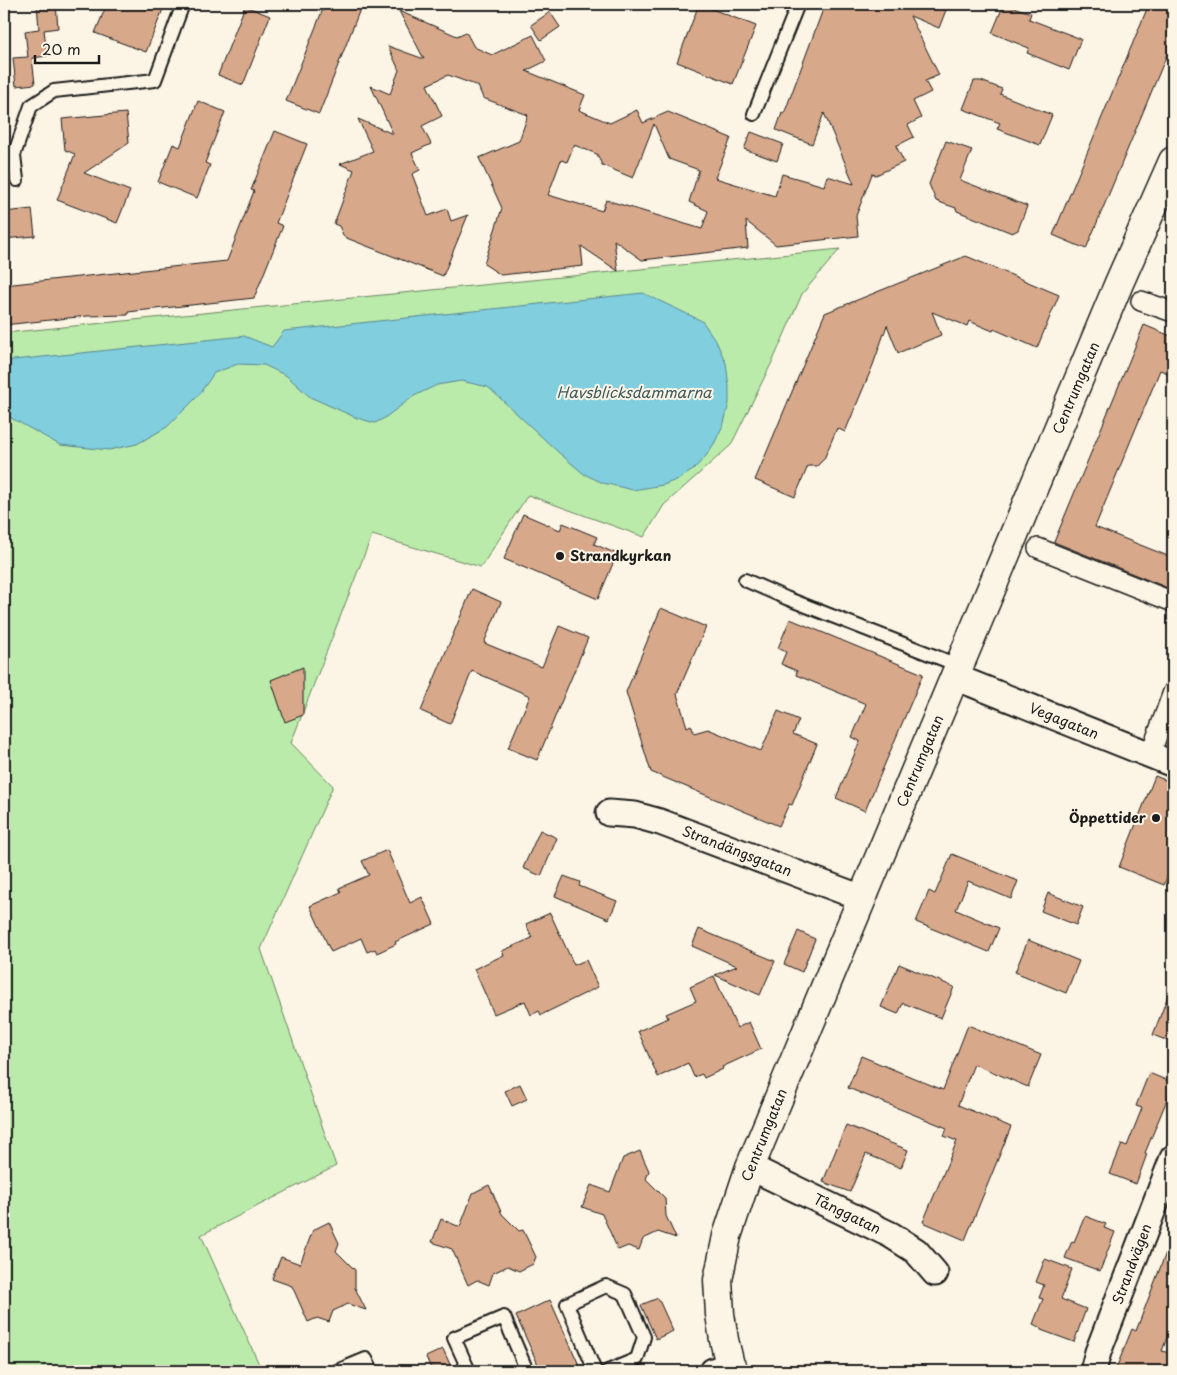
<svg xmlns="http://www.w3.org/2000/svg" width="1177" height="1375" viewBox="0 0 1177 1375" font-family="'Playpen Sans',sans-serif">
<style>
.green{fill:#baebaa;stroke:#6b8463}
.water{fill:#81cedf;stroke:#598791}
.building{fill:#d8a88b;stroke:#1c1c1c;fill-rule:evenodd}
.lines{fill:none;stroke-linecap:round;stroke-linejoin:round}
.service-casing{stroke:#1c1c1c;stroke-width:16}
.pedestrian-casing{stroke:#1c1c1c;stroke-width:22}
.minor-casing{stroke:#1c1c1c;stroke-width:29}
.tertiary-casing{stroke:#1c1c1c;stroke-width:31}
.service{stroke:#fcf5e5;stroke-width:12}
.pedestrian{stroke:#fcf5e5;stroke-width:19}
.minor{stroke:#fcf5e5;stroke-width:25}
.tertiary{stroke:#fcf5e5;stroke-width:28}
.poi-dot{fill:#1c1c1c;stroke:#fcf5e5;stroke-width:2}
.labels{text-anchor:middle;stroke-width:4;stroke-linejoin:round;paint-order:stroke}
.street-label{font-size:14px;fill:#1c1c1c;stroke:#fcf5e5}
.poi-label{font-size:14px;font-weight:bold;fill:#1c1c1c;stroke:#fcf5e5;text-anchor:start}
.water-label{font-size:15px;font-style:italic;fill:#3f5a60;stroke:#fcf5e5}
</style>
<rect width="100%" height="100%" fill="#fcf5e5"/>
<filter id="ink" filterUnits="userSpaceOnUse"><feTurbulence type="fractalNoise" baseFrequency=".02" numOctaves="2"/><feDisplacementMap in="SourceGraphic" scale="10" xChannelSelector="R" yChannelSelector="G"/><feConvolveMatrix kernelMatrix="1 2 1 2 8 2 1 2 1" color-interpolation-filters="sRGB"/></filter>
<g filter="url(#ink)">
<path class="green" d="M 840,249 L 802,294 L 775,356 L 731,445 L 664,505 L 644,537 L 528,495 L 481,567 L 372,535 L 291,743 L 333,786 L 261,949 L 336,1166 L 201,1235 L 262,1371 L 4,1371 L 4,333 Z"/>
<path class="water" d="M 643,293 L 702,321 L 716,341 L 726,363 L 729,387 L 729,403 L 724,423 L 715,442 L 706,456 L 693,470 L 679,479 L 663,485 L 633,490 L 603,483 L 584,474 L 558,452 L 488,387 L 461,381 L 437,385 L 414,396 L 383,419 L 375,423 L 357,418 L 310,397 L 287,376 L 264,365 L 238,364 L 214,373 L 198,396 L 167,427 L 137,444 L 109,450 L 60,445 L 4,414 L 4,361 L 244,336 L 272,347 L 284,331 Z"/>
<path class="building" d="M 37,4 L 56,4 L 58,28 L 44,30 L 47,56 L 32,58 L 35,84 L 16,86 L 13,58 L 28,57 L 25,31 L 39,29 Z
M 107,4 L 165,4 L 146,52 L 95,33 Z
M 325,4 L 362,4 L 319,114 L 286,101 Z
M 699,4 L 756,26 L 733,84 L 677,62 Z
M 825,4 L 930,4 L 946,10 L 939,28 L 910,16 L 939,75 L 925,81 L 931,92 L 913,101 L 921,118 L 908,125 L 914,137 L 896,146 L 904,162 L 876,175 L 872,174 L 856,216 L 858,236 L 776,245 L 746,221 L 748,248 L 642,260 L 614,240 L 618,271 L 581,246 L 583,266 L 501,275 L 484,264 L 502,208 L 479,158 L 519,141 L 528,115 L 483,98 L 478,86 L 448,75 L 427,85 L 442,116 L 422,126 L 431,144 L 412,153 L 420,170 L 412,174 L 428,216 L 447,209 L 451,221 L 468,215 L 443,276 L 344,237 L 339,226 L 334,224 L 354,170 L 340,164 L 373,151 L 358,119 L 393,134 L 371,86 L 390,94 L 399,70 L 388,46 L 424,59 L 399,11 L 457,36 L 466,32 L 474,47 L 492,55 L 533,35 L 546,61 L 526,71 L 585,95 L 579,110 L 610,123 L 637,110 L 643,123 L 668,112 L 731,138 L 715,178 L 775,196 L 782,174 L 824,186 L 827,176 L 854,184 L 824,113 L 812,144 L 776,130 L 782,113 L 784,114 ZM 654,124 L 669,159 L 699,170 L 689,202 L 708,211 L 702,229 L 606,200 L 602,211 L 548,195 L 561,160 L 567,162 L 574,145 L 597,154 L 602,165 L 633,178 Z
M 1004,4 L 1031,13 L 1029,19 L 1081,39 L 1069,70 L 1027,53 L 1029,48 L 992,33 Z
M 1149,4 L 1173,4 L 1173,40 L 1086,249 L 1053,235 Z
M 245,6 L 270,16 L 243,85 L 218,75 Z
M 550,12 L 560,27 L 541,40 L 531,25 Z
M 974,81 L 981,81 L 1002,89 L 1000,94 L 1052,115 L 1040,145 L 997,129 L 1000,123 L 963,109 Z
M 198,101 L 225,112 L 205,163 L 210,165 L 197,198 L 158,182 L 173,144 L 180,147 Z
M 126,113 L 129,143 L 84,173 L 130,191 L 117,223 L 57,200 L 75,154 L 65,150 L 62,119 Z
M 275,131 L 307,144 L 276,223 L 283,226 L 254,298 L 128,312 L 128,315 L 87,316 L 4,325 L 4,285 L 227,261 L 254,191 L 251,190 Z
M 751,132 L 783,144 L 777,161 L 744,149 Z
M 946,141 L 972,150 L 960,180 L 1027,206 L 1018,230 L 1012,233 L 957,211 L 956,208 L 936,201 L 929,184 Z
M 32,209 L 35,236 L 4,239 L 4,212 Z
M 966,256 L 1059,295 L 1037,348 L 994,329 L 993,331 L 969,321 L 967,326 L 932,312 L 941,335 L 898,353 L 887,325 L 873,365 L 845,432 L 837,428 L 824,459 L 817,466 L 808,466 L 795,497 L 755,480 L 825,313 Z
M 1144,325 L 1173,337 L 1173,375 L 1160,370 L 1095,527 L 1173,558 L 1173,590 L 1054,542 Z
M 523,514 L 560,530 L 563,523 L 597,537 L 594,544 L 617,554 L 598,599 L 504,559 Z
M 472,589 L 501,602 L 484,643 L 542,667 L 559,626 L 588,638 L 537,760 L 508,748 L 530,696 L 472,671 L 450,724 L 421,711 Z
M 661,608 L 706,627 L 677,694 L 687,727 L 691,725 L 694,733 L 708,729 L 761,751 L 778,711 L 799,720 L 793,734 L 817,744 L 792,805 L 789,804 L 779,826 L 651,772 L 626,692 Z
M 790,619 L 923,674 L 865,811 L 836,798 L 860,741 L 852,737 L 866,704 L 796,675 L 797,671 L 781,664 L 786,652 L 778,648 Z
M 303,667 L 303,715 L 285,722 L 271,680 Z
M 1155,776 L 1173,783 L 1173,873 L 1169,872 L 1164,885 L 1119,867 Z
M 540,830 L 557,838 L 541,876 L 523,868 Z
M 387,850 L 410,903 L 422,897 L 434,924 L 395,942 L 396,944 L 377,953 L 375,949 L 367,952 L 361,938 L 331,952 L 310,906 L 341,892 L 339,888 L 369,875 L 362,861 Z
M 952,854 L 1018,881 L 1011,899 L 968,881 L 956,910 L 999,928 L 989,952 L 916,922 L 929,891 L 935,894 Z
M 564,876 L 580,882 L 579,886 L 617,901 L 609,919 L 555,896 Z
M 1048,893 L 1083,907 L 1076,925 L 1041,911 Z
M 550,913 L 574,965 L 586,960 L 598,987 L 541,1015 L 539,1011 L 531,1015 L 525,1001 L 494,1014 L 474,969 L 504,955 L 502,951 L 532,938 L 526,924 Z
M 699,929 L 775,961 L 760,995 L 715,975 L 737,966 L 692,946 Z
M 798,931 L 815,939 L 802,972 L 784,964 Z
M 1028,940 L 1079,961 L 1066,993 L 1015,972 Z
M 899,964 L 954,987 L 941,1018 L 903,1003 L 898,1014 L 881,1007 Z
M 714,976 L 737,1028 L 749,1022 L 761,1049 L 722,1067 L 723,1069 L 704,1078 L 702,1074 L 694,1077 L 688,1063 L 658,1077 L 638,1031 L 668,1018 L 666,1014 L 696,1001 L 690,987 Z
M 1172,985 L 1173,985 L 1173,1043 L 1153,1035 Z
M 968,1025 L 1041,1055 L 1028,1087 L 974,1064 L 958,1105 L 1011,1127 L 965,1240 L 923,1222 L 957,1141 L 944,1136 L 947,1128 L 848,1088 L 861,1056 L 943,1090 Z
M 1149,1073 L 1173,1083 L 1173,1085 L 1145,1153 L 1147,1154 L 1136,1184 L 1110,1174 L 1122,1144 L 1127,1146 L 1142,1108 L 1136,1106 Z
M 520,1084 L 527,1099 L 512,1106 L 505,1091 Z
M 846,1125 L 908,1150 L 901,1168 L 866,1154 L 850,1192 L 823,1182 Z
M 640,1151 L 649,1171 L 646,1179 L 665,1198 L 666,1216 L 676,1238 L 658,1232 L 643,1239 L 639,1250 L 628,1246 L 618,1250 L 602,1214 L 582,1207 L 591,1185 L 610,1192 L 623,1158 Z
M 489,1185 L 502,1214 L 519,1231 L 523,1230 L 536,1257 L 533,1264 L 519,1271 L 508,1266 L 493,1273 L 489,1285 L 477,1280 L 468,1285 L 452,1249 L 432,1242 L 441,1219 L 460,1227 L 473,1193 Z
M 1085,1216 L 1106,1224 L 1104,1228 L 1115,1232 L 1100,1271 L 1065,1258 L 1072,1241 L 1074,1242 Z
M 329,1222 L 339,1243 L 336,1251 L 355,1270 L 355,1288 L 366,1310 L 348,1304 L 333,1311 L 329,1322 L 317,1318 L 308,1322 L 292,1286 L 272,1279 L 281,1257 L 300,1264 L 313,1230 Z
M 1172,1237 L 1173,1237 L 1173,1322 L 1162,1351 L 1173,1354 L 1173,1371 L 1115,1371 L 1132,1329 L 1136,1331 Z
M 1045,1259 L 1072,1269 L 1061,1299 L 1086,1309 L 1074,1342 L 1041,1330 L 1041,1328 L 1033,1324 L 1043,1299 L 1039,1298 L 1044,1285 L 1036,1282 Z
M 658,1298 L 673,1331 L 656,1339 L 641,1305 Z
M 550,1300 L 579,1365 L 565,1371 L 541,1371 L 516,1316 Z
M 443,1349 L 453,1371 L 432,1371 L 426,1357 Z"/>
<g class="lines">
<defs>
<path id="service" d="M 754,114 L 798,4
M 17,180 L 14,155 L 31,106 L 54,91 L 155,80 L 183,4
M 745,580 L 786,598 L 960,666
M 337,1371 L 366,1359 L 372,1371
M 469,1371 L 454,1338 L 504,1317 L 527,1371
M 595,1371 L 567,1304 L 606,1286 L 625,1294 L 644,1337 L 637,1359 L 608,1371"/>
<path id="pedestrian" d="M 1141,301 L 1173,312
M 1038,548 L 1173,602
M 1150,755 L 1173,692"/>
<path id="minor" d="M 955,677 L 1173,764
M 609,813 L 635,815 L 660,822 L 862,898
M 750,1167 L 891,1235 L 916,1251 L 935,1273
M 713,1371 L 730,1365
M 1093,1371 L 1098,1352 L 1173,1158"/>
<path id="tertiary" d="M 734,1371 L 730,1365 L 724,1340 L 720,1314 L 718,1280 L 727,1236 L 750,1167 L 1119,283 L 1173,161"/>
</defs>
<use href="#service" class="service-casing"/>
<use href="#pedestrian" class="pedestrian-casing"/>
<use href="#minor" class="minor-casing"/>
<use href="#tertiary" class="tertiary-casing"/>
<use href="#service" class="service"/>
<use href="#pedestrian" class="pedestrian"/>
<use href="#minor" class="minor"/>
<use href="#tertiary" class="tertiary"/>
</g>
</g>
<g class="poi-dot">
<circle cx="560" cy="556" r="5"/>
<circle cx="1156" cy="818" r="5"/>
</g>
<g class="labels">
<g class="street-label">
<text transform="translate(1076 388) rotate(-67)" y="5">Centrumgatan</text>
<text transform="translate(1064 721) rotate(22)" y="5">Vegagatan</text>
<text transform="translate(920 761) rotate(-67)" y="5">Centrumgatan</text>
<text transform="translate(737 851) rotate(21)" y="5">Strandängsgatan</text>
<text transform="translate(764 1135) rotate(-68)" y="5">Centrumgatan</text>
<text transform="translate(847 1214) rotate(26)" y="5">Tånggatan</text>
<text transform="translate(1132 1264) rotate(-69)" y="5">Strandvägen</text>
</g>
<g class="poi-label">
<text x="570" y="561">Strandkyrkan</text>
<text x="1146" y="823" text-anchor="end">Öppettider</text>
</g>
<g class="water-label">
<text x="634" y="398">Havsblicksdammarna</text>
</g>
</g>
<rect width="1177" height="1375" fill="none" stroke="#fcf5e5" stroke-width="20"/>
<rect x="10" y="10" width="1157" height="1355" fill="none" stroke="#1c1c1c" stroke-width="2" filter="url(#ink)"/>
<path d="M35 55v8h64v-8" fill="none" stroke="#1c1c1c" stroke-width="2.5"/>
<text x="42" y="55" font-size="15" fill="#1c1c1c" stroke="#fcf5e5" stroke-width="4" paint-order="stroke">20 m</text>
</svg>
